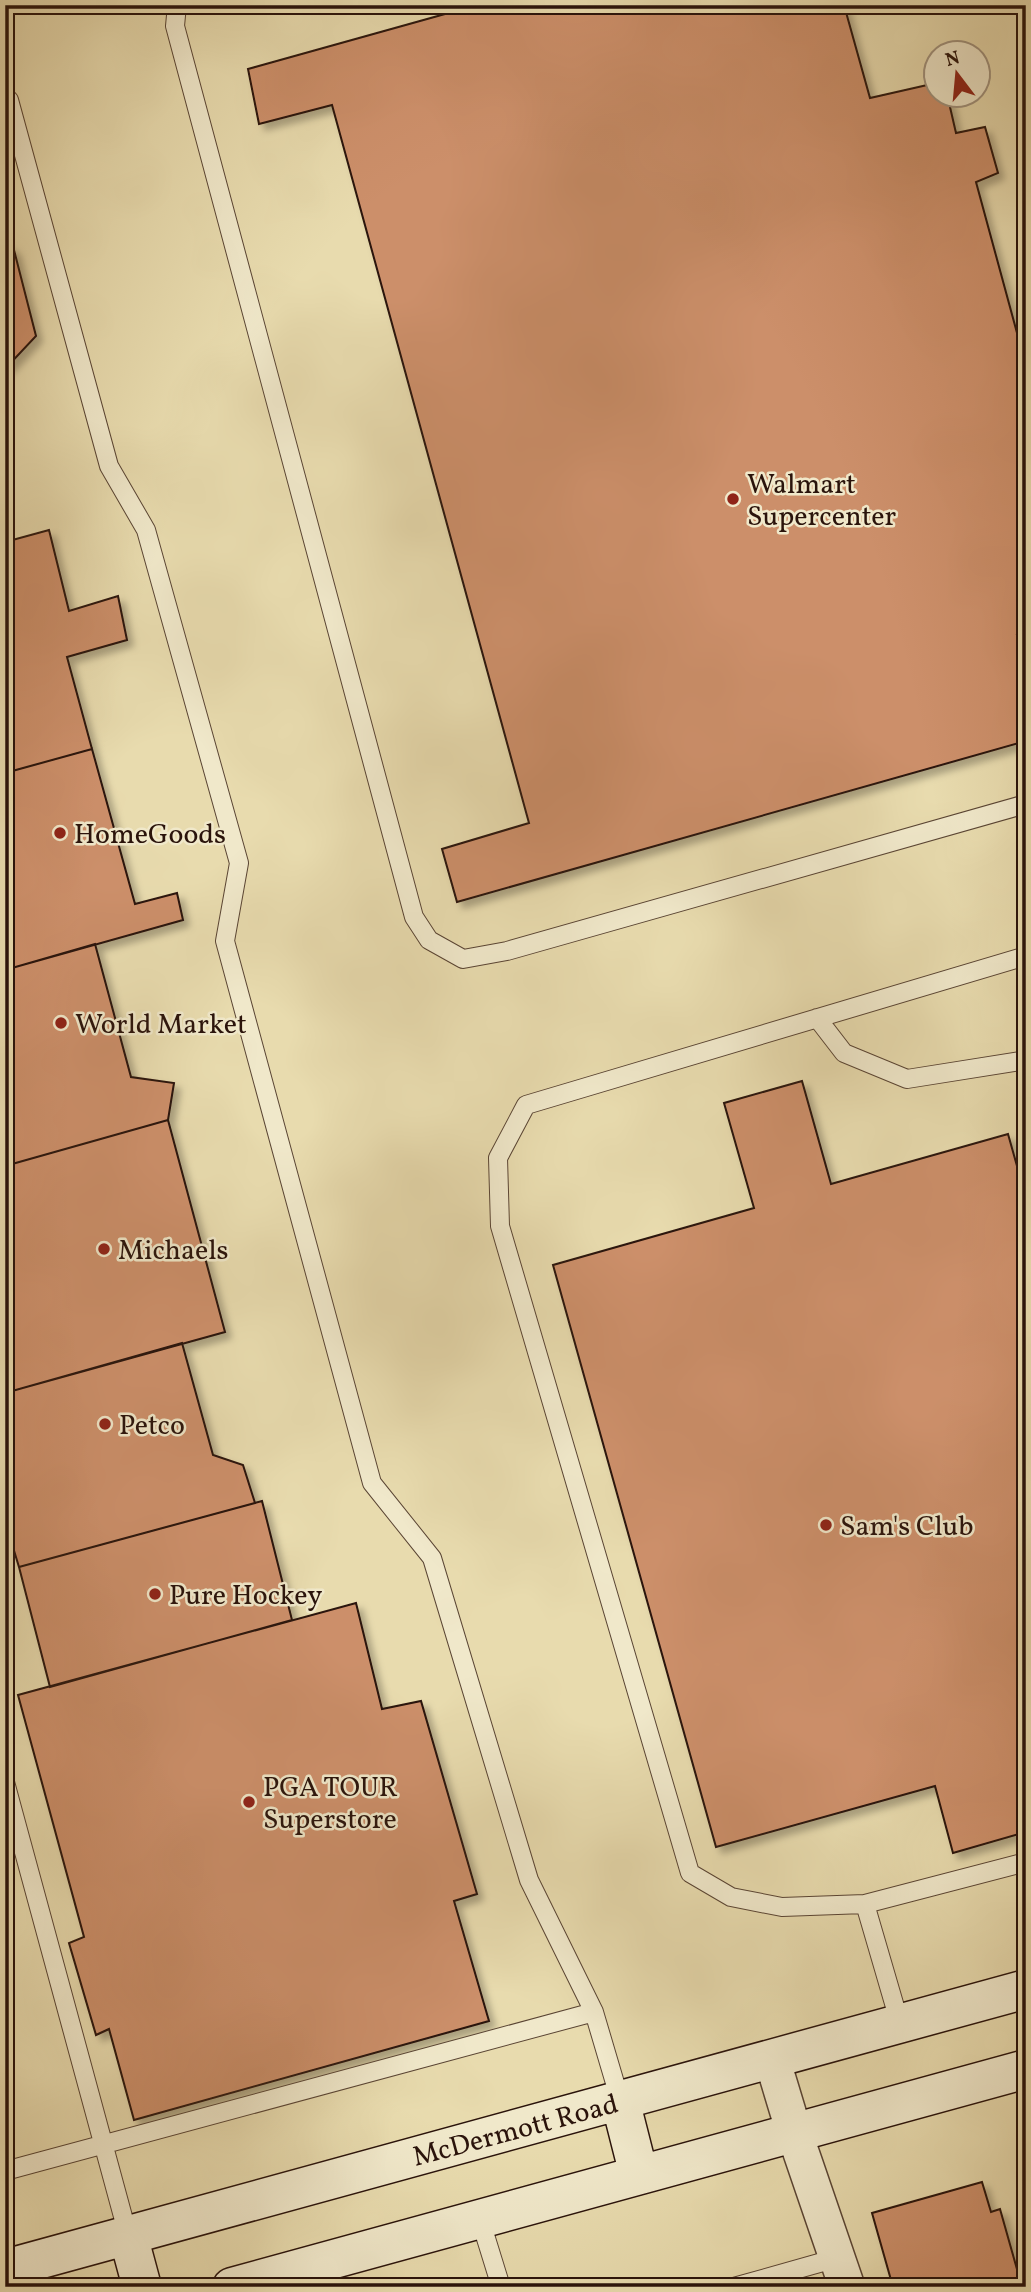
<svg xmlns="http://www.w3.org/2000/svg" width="1031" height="2292" viewBox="0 0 1031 2292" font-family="Vollkorn,serif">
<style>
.building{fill:#cc8f6a;stroke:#2a130b;stroke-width:2;filter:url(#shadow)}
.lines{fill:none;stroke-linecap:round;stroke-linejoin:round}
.service-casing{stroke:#5a4534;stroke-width:20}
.minor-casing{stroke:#5a4534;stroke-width:38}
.secondary-casing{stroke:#2a130b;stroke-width:41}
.service{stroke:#f0e8ca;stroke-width:18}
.minor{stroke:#f0e8ca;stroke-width:35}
.secondary{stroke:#f0e8ca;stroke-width:38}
.poi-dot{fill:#8f2418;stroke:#f0e8ca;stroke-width:2.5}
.labels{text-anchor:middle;stroke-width:5;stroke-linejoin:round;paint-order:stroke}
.poi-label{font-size:28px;fill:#2a130b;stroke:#f0e8ca;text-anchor:start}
.street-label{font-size:28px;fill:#2a130b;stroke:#f0e8ca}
</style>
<defs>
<filter id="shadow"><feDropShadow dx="6" dy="6" stdDeviation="3.5" flood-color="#0004"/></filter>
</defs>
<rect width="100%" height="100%" fill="#e8dbae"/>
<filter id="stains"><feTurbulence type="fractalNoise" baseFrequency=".00286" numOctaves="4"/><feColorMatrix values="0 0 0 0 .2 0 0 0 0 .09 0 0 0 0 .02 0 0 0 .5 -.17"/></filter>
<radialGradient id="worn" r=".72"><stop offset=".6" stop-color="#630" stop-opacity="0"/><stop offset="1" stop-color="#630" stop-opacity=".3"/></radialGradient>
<path class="building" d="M 443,5 L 844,5 L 870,98 L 936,83 L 936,94 L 947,94 L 956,133 L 985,127 L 998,173 L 976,182 L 1026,366 L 1026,633 L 1017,635 L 1026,667 L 1026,741 L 457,902 L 442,849 L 529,823 L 332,105 L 259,124 L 248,69 L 445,14 Z
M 5,243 L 14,250 L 36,336 L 5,369 Z
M 49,530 L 69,611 L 118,596 L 127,640 L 67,657 L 92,749 L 5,773 L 5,542 Z
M 92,749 L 135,904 L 177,893 L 183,920 L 5,970 L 5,773 Z
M 95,944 L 131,1077 L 174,1083 L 168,1120 L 5,1166 L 5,970 Z
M 802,1081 L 831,1184 L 1008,1134 L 1026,1198 L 1026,1832 L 953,1853 L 935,1786 L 716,1847 L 553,1265 L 754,1208 L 724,1103 Z
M 168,1120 L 225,1332 L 5,1393 L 5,1166 Z
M 182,1343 L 213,1455 L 243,1465 L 255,1503 L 19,1567 L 5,1521 L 5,1393 Z
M 262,1501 L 292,1620 L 50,1687 L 19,1567 Z
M 356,1603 L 382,1709 L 421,1701 L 477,1894 L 454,1901 L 489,2021 L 134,2120 L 109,2029 L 96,2035 L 69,1943 L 84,1937 L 18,1695 Z
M 982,2182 L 991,2212 L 1000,2209 L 1022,2287 L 893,2287 L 872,2213 Z"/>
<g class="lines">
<defs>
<path id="service" d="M 177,5 L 175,26 L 414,917 L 429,940 L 463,959 L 507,951 L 1026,804
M 5,96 L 9,100 L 109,466 L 146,530 L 239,863 L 225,941 L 372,1483 L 432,1558 L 529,1880 L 594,2012 L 620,2100
M 1026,956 L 526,1105 L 498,1158 L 500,1226 L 690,1873 L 731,1897 L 782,1907 L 865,1904 L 1026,1862
M 817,1018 L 844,1053 L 907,1079 L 1026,1060
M 5,1782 L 128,2235
M 865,1904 L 900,2024
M 5,2171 L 594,2012
M 480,2219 L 501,2287
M 734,2287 L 837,2258"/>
<path id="minor" d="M 772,2059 L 794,2132 L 847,2287"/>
<path id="secondary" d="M 620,2100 L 639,2175
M 128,2235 L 142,2287
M 5,2269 L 1026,1989
M 232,2287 L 1026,2069"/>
</defs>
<use href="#service" class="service-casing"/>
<use href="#minor" class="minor-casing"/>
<use href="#secondary" class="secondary-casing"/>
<use href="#service" class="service"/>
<use href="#minor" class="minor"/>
<use href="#secondary" class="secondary"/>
</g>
<g class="poi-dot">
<circle cx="733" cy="499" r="7"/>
<circle cx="60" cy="833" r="7"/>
<circle cx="61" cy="1023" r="7"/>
<circle cx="104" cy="1249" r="7"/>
<circle cx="105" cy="1424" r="7"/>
<circle cx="826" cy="1525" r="7"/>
<circle cx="155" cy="1594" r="7"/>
<circle cx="249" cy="1802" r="7"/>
</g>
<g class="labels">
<g class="poi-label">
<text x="747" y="493">Walmart<tspan x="747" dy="32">Supercenter</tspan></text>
<text x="74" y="843">HomeGoods</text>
<text x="75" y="1033">World Market</text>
<text x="118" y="1259">Michaels</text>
<text x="119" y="1434">Petco</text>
<text x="840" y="1535">Sam's Club</text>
<text x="169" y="1604">Pure Hockey</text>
<text x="263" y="1796">PGA TOUR<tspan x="263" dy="32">Superstore</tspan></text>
</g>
<g class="street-label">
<text transform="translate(515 2129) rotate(-15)" y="10">McDermott Road</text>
</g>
</g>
<rect width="1031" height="2292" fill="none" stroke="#e8dbae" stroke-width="28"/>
<rect x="7" y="7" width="1017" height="2278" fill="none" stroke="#2a130b" stroke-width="3.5"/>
<rect x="14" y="14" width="1003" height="2264" fill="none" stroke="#2a130b" stroke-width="2"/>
<g transform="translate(957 74) rotate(344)"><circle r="33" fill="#f0e8ca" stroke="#a1937e" stroke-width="2"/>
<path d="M0-5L12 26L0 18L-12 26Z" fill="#8f2418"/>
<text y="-10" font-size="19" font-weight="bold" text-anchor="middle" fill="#2a130b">N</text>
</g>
<rect width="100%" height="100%" filter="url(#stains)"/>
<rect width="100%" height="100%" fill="url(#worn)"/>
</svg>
